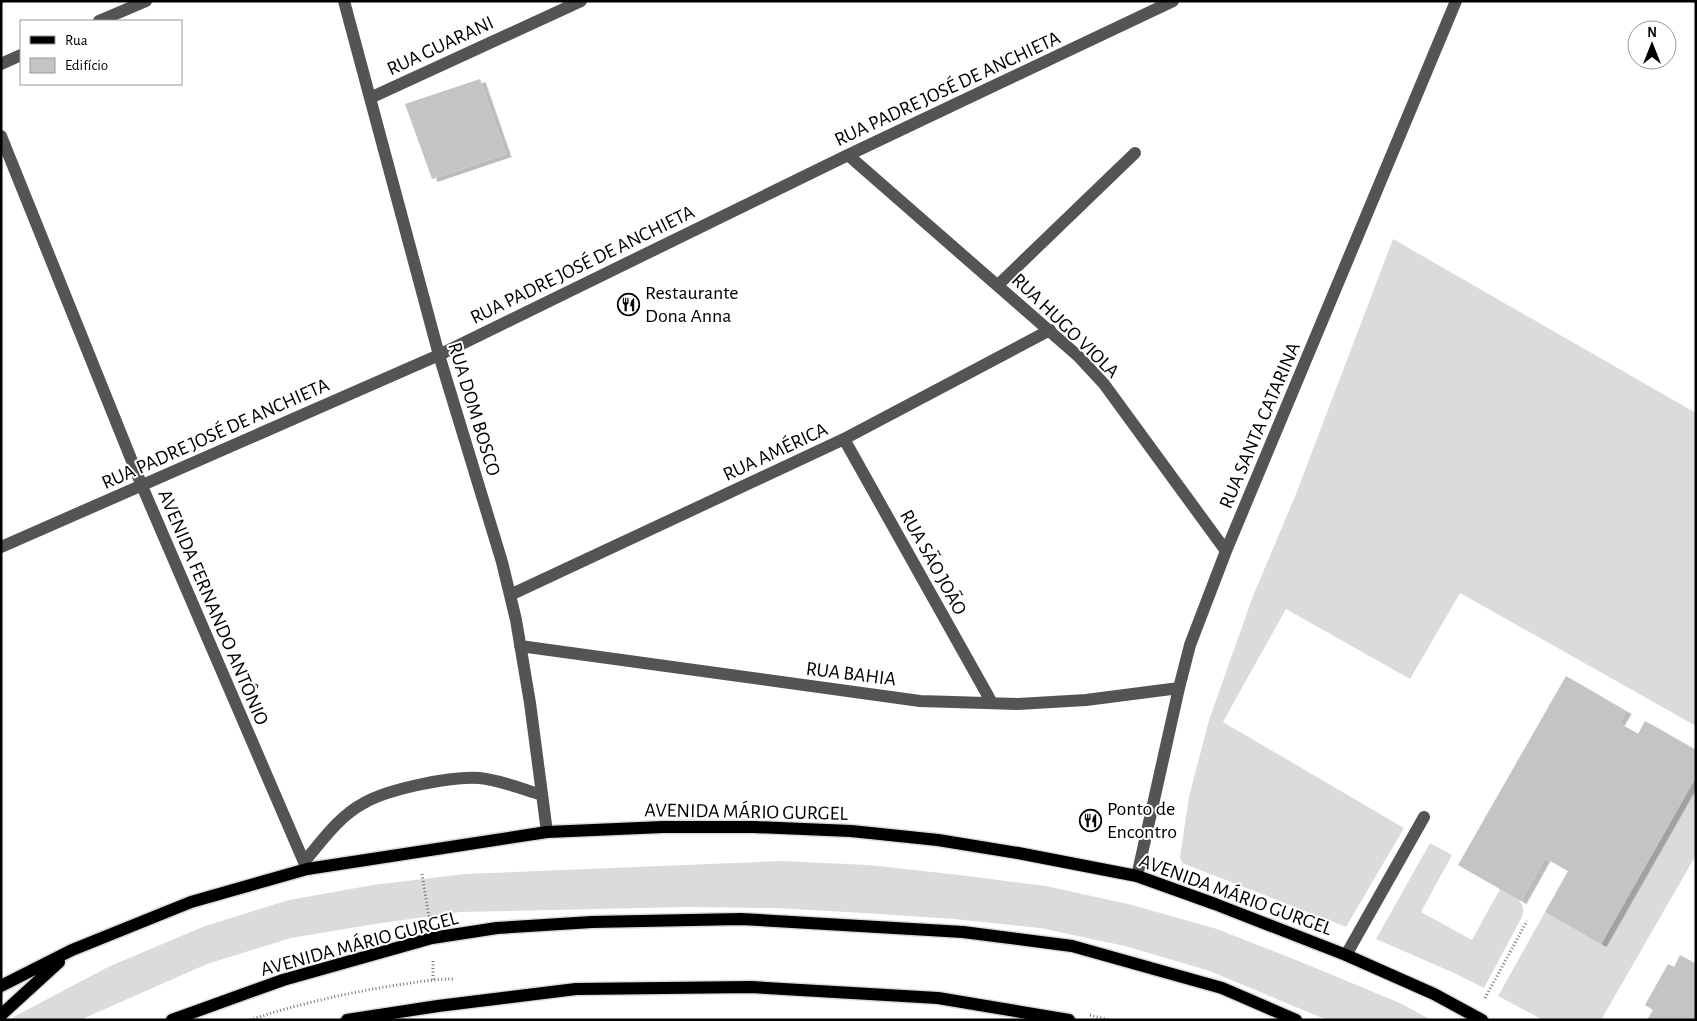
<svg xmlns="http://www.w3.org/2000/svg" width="1697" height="1021" viewBox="0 0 1697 1021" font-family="'Alegreya Sans',sans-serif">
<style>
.grass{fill:#dbdbdb}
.building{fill:#c4c4c4;filter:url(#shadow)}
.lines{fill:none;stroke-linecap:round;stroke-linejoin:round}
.major-casing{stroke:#dbdbdb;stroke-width:15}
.path{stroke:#767676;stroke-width:3;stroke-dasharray:1 2.5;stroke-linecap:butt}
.minor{stroke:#545454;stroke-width:12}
.major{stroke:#000;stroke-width:12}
.labels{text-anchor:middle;stroke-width:4;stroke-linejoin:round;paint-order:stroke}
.street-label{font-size:20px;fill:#000;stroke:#fff}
.poi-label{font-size:20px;fill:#000;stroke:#fff;text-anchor:start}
</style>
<defs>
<filter id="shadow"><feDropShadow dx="5.5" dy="3" stdDeviation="0" flood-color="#0004"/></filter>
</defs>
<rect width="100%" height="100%" fill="#fff"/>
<path class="grass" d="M 1393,239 L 1696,413 L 1696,726 L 1460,593 L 1410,679 L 1286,609 L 1223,722 L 1404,828 L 1346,927 L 1182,863 L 1180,857 L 1189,797 L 1209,720 L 1253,596 L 1296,494 Z
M 1696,777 L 1696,855 L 1601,1020 L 1543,1020 L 1498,996 L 1545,912 L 1601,944 Z
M 1430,843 L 1452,855 L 1421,912 L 1472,940 L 1500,889 C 1512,896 1528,900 1522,917 L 1484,988 L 1454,973 L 1376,939 Z
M 782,861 L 869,865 L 959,875 L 1046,886 L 1132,905 L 1217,929 L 1306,964 L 1402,1004 L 1431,1020 L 1327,1020 L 1210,971 L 1125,946 L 1040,928 L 954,919 L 864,913 L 775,908 L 686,907 L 460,912 L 375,924 L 291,938 L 207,964 L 80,1020 L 8,1020 L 108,967 L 205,926 L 289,900 L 373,885 L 465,874 Z"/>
<path class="building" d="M 480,79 L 506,154 L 432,179 L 405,104 Z
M 1566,676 L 1626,711 L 1619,723 L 1638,734 L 1645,721 L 1696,750 L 1696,777 L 1601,944 L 1545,912 L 1568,871 L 1545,858 L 1521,901 L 1458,865 Z
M 1680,955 L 1696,964 L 1696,1020 L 1647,1020 L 1653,1010 L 1645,1005 L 1668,964 L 1674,967 Z"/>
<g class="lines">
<defs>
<path id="major" d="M 1,986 L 72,950 L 191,902 L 307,869 L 547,832 L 663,827 L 754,827 L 851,831 L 938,840 L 1018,853 L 1137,876 L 1215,904 L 1346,955 L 1434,994 L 1482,1020
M 1,1015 L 59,962
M 172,1020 L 283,980 L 432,938 L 497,928 L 592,922 L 741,919 L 963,932 L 1072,946 L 1222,988 L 1296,1020
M 347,1020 L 438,1006 L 576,989 L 751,987 L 938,998 L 1069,1020"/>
</defs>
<use href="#major" class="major-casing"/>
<path class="path" d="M 422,874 L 429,917
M 433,961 L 433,980
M 1485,998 L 1527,921
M 1090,1015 L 1109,1020
M 250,1020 C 294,1005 339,995 384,987 C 407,984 429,979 453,979"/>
<path class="minor" d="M 344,1 L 439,355 L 502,562 L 516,620 L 530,703 L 547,832
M 99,21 L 146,1
M 1,64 L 21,55
M 370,98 L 581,1
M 1,136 L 142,486 L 307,869
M 848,155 L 1078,356 L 1104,384 L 1226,551
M 998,285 L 1135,153
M 844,439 L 992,703
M 1,547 L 439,355 L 848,155 L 1173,1
M 510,595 L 844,439 L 1050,330
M 520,646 L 920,701 L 1018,704 L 1086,700 L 1179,688
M 304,862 C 322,841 339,816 364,803 C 388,789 451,776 479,778 C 500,780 522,789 542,795
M 1137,876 L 1179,688 L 1190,645 L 1226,551 L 1456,1
M 1346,955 L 1424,817"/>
<use href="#major" class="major"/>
</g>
<defs>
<symbol id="restaurant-ring" viewBox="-11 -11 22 22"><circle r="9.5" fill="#fff" stroke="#000" stroke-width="1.5"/><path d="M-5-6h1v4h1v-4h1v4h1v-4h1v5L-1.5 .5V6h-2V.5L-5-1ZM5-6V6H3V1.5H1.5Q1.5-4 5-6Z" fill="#000"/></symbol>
</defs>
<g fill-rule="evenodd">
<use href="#restaurant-ring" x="616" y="292" width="25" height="25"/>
<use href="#restaurant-ring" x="1078" y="808" width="25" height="25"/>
</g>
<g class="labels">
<g class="street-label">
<text transform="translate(440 45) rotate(-25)" y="7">RUA GUARANI</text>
<text transform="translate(947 88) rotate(-25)" y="7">RUA PADRE JOSÉ DE ANCHIETA</text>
<text transform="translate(582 264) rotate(-26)" y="7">RUA PADRE JOSÉ DE ANCHIETA</text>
<text transform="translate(1066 325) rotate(44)" y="7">RUA HUGO VIOLA</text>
<text transform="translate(475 409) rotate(73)" y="7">RUA DOM BOSCO</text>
<text transform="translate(1259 425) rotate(-67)" y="7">RUA SANTA CATARINA</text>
<text transform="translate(215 433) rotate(-24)" y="7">RUA PADRE JOSÉ DE ANCHIETA</text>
<text transform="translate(775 451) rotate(-25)" y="7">RUA AMÉRICA</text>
<text transform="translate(934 562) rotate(61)" y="7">RUA SÃO JOÃO</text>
<text transform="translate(214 607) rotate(67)" y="7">AVENIDA FERNANDO ANTÔNIO</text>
<text transform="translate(851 673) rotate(7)" y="7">RUA BAHIA</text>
<text transform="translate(746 811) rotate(1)" y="7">AVENIDA MÁRIO GURGEL</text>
<text transform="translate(1236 894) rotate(20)" y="7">AVENIDA MÁRIO GURGEL</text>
<text transform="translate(359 943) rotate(-15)" y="7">AVENIDA MÁRIO GURGEL</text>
</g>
<g class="poi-label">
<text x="645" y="299">Restaurante<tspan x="645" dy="23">Dona Anna</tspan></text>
<text x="1107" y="815">Ponto de<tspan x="1107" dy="23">Encontro</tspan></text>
</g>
</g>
<rect width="1697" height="1021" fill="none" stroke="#000000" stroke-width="5"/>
<rect x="20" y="20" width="162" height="65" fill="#ffffff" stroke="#999999"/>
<rect x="30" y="36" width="25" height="8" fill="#000000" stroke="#999999"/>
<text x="65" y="45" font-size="15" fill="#000000">Rua</text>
<rect x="30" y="58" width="25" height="15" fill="#c4c4c4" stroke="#999999"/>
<text x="65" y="70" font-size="15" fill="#000000">Edifício</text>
<g transform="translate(1652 45)"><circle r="24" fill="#ffffff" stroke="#999999"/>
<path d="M0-4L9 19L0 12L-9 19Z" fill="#000000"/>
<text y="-8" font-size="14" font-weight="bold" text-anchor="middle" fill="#000000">N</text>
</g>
</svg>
